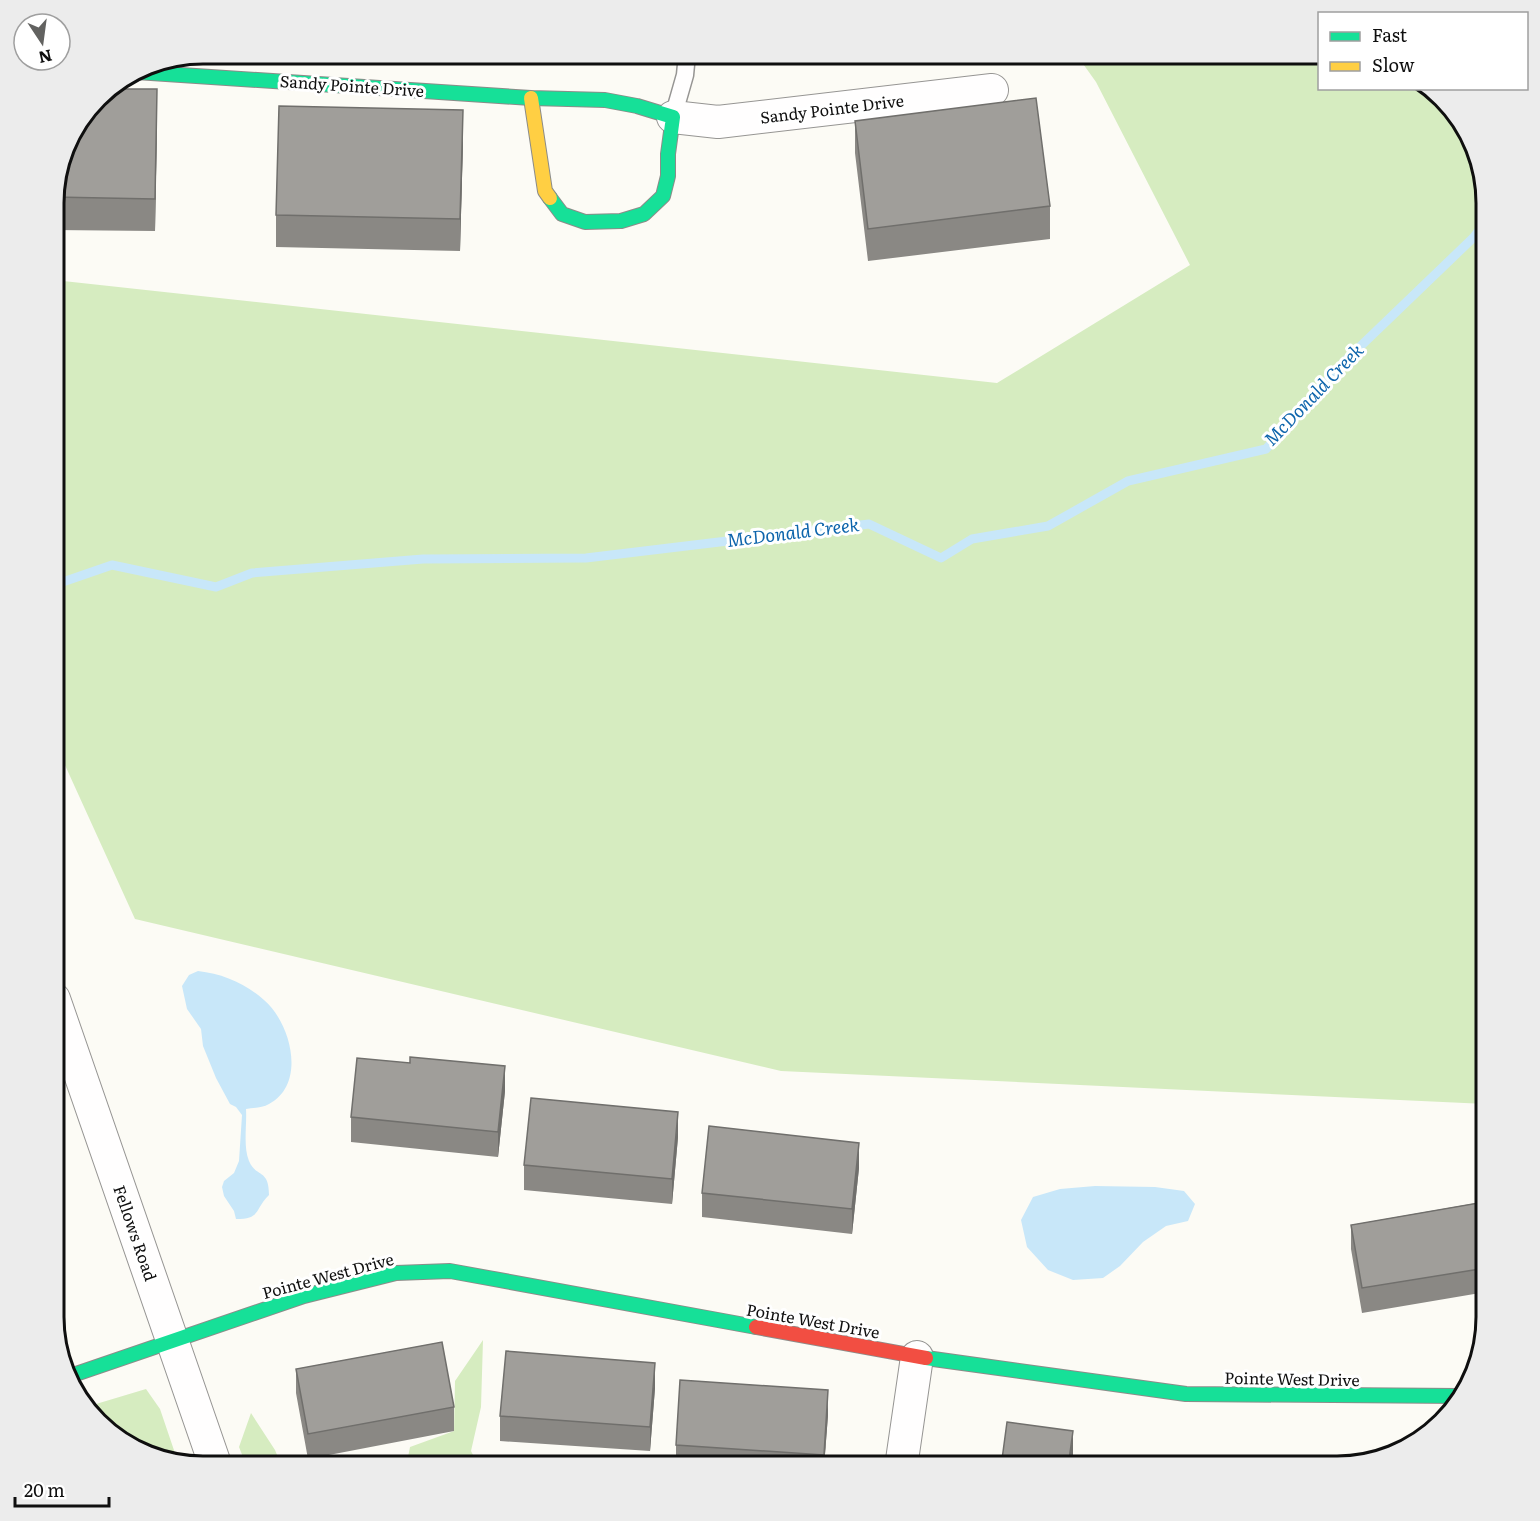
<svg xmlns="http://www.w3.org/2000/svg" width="1540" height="1521" viewBox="0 0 1540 1521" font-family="Literata,serif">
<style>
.forest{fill:#d6ecc0}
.water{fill:#c8e7f9}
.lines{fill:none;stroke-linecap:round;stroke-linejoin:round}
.stream{stroke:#c8e7f9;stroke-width:9}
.lane-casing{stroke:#969593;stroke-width:19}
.street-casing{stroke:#969593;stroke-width:34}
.fast-casing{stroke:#8c8c89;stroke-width:16}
.slow-casing{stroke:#8c8c89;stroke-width:16}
.jam-casing{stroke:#8c8c89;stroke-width:16}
.lane{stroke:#fffefe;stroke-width:16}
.street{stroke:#fffefe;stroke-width:32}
.fast{stroke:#16e098;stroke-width:14}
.slow{stroke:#ffcf43;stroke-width:14}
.jam{stroke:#f24e42;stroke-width:14}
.wall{fill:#8a8884}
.shaded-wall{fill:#706f6c}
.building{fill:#a09e9a;stroke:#706f6c;stroke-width:1.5}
.labels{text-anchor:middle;stroke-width:6;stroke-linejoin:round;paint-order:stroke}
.street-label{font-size:16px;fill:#0f0f0f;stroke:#fff}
.water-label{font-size:18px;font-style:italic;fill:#0e65ac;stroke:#fff}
.rim{fill:none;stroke:#0f0f0f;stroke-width:3}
</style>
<rect width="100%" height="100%" fill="#fcfbf5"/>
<path class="forest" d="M 1076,54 L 1319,54 L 1320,88 L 1427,89 L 1449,105 L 1475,147 L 1486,203 L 1486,1104 L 781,1071 L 135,919 L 54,741 L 54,280 L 997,383 L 1190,265 L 1096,82 Z
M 483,1340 L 481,1407 L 471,1451 L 479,1467 L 406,1467 L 410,1447 L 454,1431 L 455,1381 Z
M 146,1389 L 160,1409 L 178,1462 L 146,1455 L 91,1416 L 86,1407 Z
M 251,1413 L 275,1450 L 282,1467 L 247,1467 L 239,1447 Z"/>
<path class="water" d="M 198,971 C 223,974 245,983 264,1000 C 291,1023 307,1084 269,1104 C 262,1108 253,1108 246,1109 C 247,1126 243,1146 249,1161 C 256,1178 269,1168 269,1195 C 254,1210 261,1219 236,1219 L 234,1211 L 224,1196 L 222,1187 L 224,1181 L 234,1173 L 239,1161 L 242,1115 L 236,1107 L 230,1104 L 216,1078 L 203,1046 L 201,1029 L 187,1009 L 182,986 L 189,975 Z
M 1095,1186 L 1155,1187 L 1184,1191 L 1195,1204 L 1188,1221 L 1166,1226 L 1143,1242 L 1120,1266 L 1103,1278 L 1073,1280 L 1048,1270 L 1027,1247 L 1021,1220 L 1033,1197 L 1060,1189 Z"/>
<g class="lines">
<path class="stream" d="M 54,585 L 112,565 L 216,587 L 252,573 L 423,559 L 586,558 L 869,524 L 941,558 L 972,539 L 1048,526 L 1128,481 L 1266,449 L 1343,363 L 1474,237 L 1486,221"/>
<defs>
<path id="lane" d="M 673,117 L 685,75 L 687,54"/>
<path id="street" d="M 673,117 L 718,122 L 992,90
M 54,999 L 216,1467
M 901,1467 L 917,1357"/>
<path id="fast" d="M 136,72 L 531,98 L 605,100 L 637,106 L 673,117 L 668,154 L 668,176 L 663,196 L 644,214 L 621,221 L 585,222 L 562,214 L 550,198
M 926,1358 L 1186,1394 L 1459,1396
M 67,1377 L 304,1296 L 396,1273 L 450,1271 L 756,1327"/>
<path id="slow" d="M 531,98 L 545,191 L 550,198"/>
<path id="jam" d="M 756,1327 L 926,1358"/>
</defs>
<use href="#lane" class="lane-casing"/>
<use href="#street" class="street-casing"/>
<use href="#fast" class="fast-casing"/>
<use href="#slow" class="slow-casing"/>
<use href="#jam" class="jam-casing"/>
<use href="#lane" class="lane"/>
<use href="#street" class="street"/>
<use href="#fast" class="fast"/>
<use href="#slow" class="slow"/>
<use href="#jam" class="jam"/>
</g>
<path class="wall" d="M 855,121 L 1050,206 L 1050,239 L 868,261 L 855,153 Z
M 157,122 L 155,231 L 54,230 L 54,194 Z
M 463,142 L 460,251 L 276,247 L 276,215 Z
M 505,1091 L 498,1157 L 351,1142 L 351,1117 Z
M 678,1137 L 672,1204 L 524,1190 L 524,1165 Z
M 859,1168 L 852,1234 L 702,1217 L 702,1193 Z
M 1486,1187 L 1486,1292 L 1362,1313 L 1351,1249 L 1351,1225 L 1476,1203 L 1476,1188 Z
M 296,1369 L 454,1407 L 454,1431 L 308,1459 L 296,1393 Z
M 655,1388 L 650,1451 L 500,1441 L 500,1416 Z
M 828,1415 L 824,1467 L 676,1467 L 676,1445 Z"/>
<path class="shaded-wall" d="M 157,89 L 157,122 L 155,231 L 155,199 Z
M 463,110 L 463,142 L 460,251 L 460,219 Z
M 505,1066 L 505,1091 L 498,1157 L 498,1132 Z
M 678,1112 L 678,1137 L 672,1204 L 672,1179 Z
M 859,1143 L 859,1168 L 852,1234 L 852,1209 Z
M 655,1363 L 655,1388 L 650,1451 L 650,1427 Z
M 828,1390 L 828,1415 L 824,1467 Z
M 1073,1431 L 1073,1455 L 1071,1467 L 1068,1467 Z"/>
<path class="building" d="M 109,89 L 157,89 L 155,199 L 54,197 L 54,194 L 70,137 L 105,91 Z
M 1036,98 L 1050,206 L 868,229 L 855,121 Z
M 279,106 L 463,110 L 460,219 L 276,215 Z
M 410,1057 L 505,1066 L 498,1132 L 351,1117 L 357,1058 L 410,1063 Z
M 531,1098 L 678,1112 L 672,1179 L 524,1165 Z
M 709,1126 L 859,1143 L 852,1209 L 702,1193 Z
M 1486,1187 L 1486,1268 L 1362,1288 L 1351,1225 L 1479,1203 L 1476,1188 Z
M 442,1342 L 454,1407 L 308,1434 L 296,1369 Z
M 506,1351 L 655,1363 L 650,1427 L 500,1416 Z
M 680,1380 L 828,1390 L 824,1455 L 676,1445 Z
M 1007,1422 L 1073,1431 L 1068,1467 L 1001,1467 Z"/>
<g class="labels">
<g class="street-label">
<text transform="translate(352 86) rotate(4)" y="6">Sandy Pointe Drive</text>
<text transform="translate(832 109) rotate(-7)" y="6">Sandy Pointe Drive</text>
<text transform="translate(135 1233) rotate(71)" y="6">Fellows Road</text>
<text transform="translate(328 1276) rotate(-15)" y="6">Pointe West Drive</text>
<text transform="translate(813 1321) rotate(10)" y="6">Pointe West Drive</text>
<text transform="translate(1292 1379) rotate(1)" y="6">Pointe West Drive</text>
</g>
<g class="water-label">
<text transform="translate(1314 395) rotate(-46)" y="6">McDonald Creek</text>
<text transform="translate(793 533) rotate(-7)" y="6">McDonald Creek</text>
</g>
</g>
<path d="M0 0H1540V1521H0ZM203 64H1337A139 139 0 0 1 1476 203V1317A139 139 0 0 1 1337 1456H203A139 139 0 0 1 64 1317V203A139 139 0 0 1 203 64Z" fill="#ececec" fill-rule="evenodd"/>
<path class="rim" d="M203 64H1337A139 139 0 0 1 1476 203V1317A139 139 0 0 1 1337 1456H203A139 139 0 0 1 64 1317V203A139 139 0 0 1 203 64Z"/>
<rect x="1318" y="12" width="210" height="78" fill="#ffffff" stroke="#9f9f9f" stroke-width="1.5"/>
<rect x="1330" y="32" width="30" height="9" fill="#16e098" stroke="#9f9f9f" stroke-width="1.5"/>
<text x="1372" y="42" font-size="18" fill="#0f0f0f">Fast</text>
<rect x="1330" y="62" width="30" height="9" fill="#ffcf43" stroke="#9f9f9f" stroke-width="1.5"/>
<text x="1372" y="72" font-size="18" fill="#0f0f0f">Slow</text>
<g transform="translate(42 42) rotate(167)"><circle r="28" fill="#ffffff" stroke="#9f9f9f" stroke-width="1.5"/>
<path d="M0-4.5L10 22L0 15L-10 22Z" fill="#626260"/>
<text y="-9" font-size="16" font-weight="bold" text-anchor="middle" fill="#0f0f0f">N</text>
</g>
<path d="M15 1497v9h94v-9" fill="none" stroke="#0f0f0f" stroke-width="3"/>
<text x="24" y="1497" font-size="18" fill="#0f0f0f" stroke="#ffffff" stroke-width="4.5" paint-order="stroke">20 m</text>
</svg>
